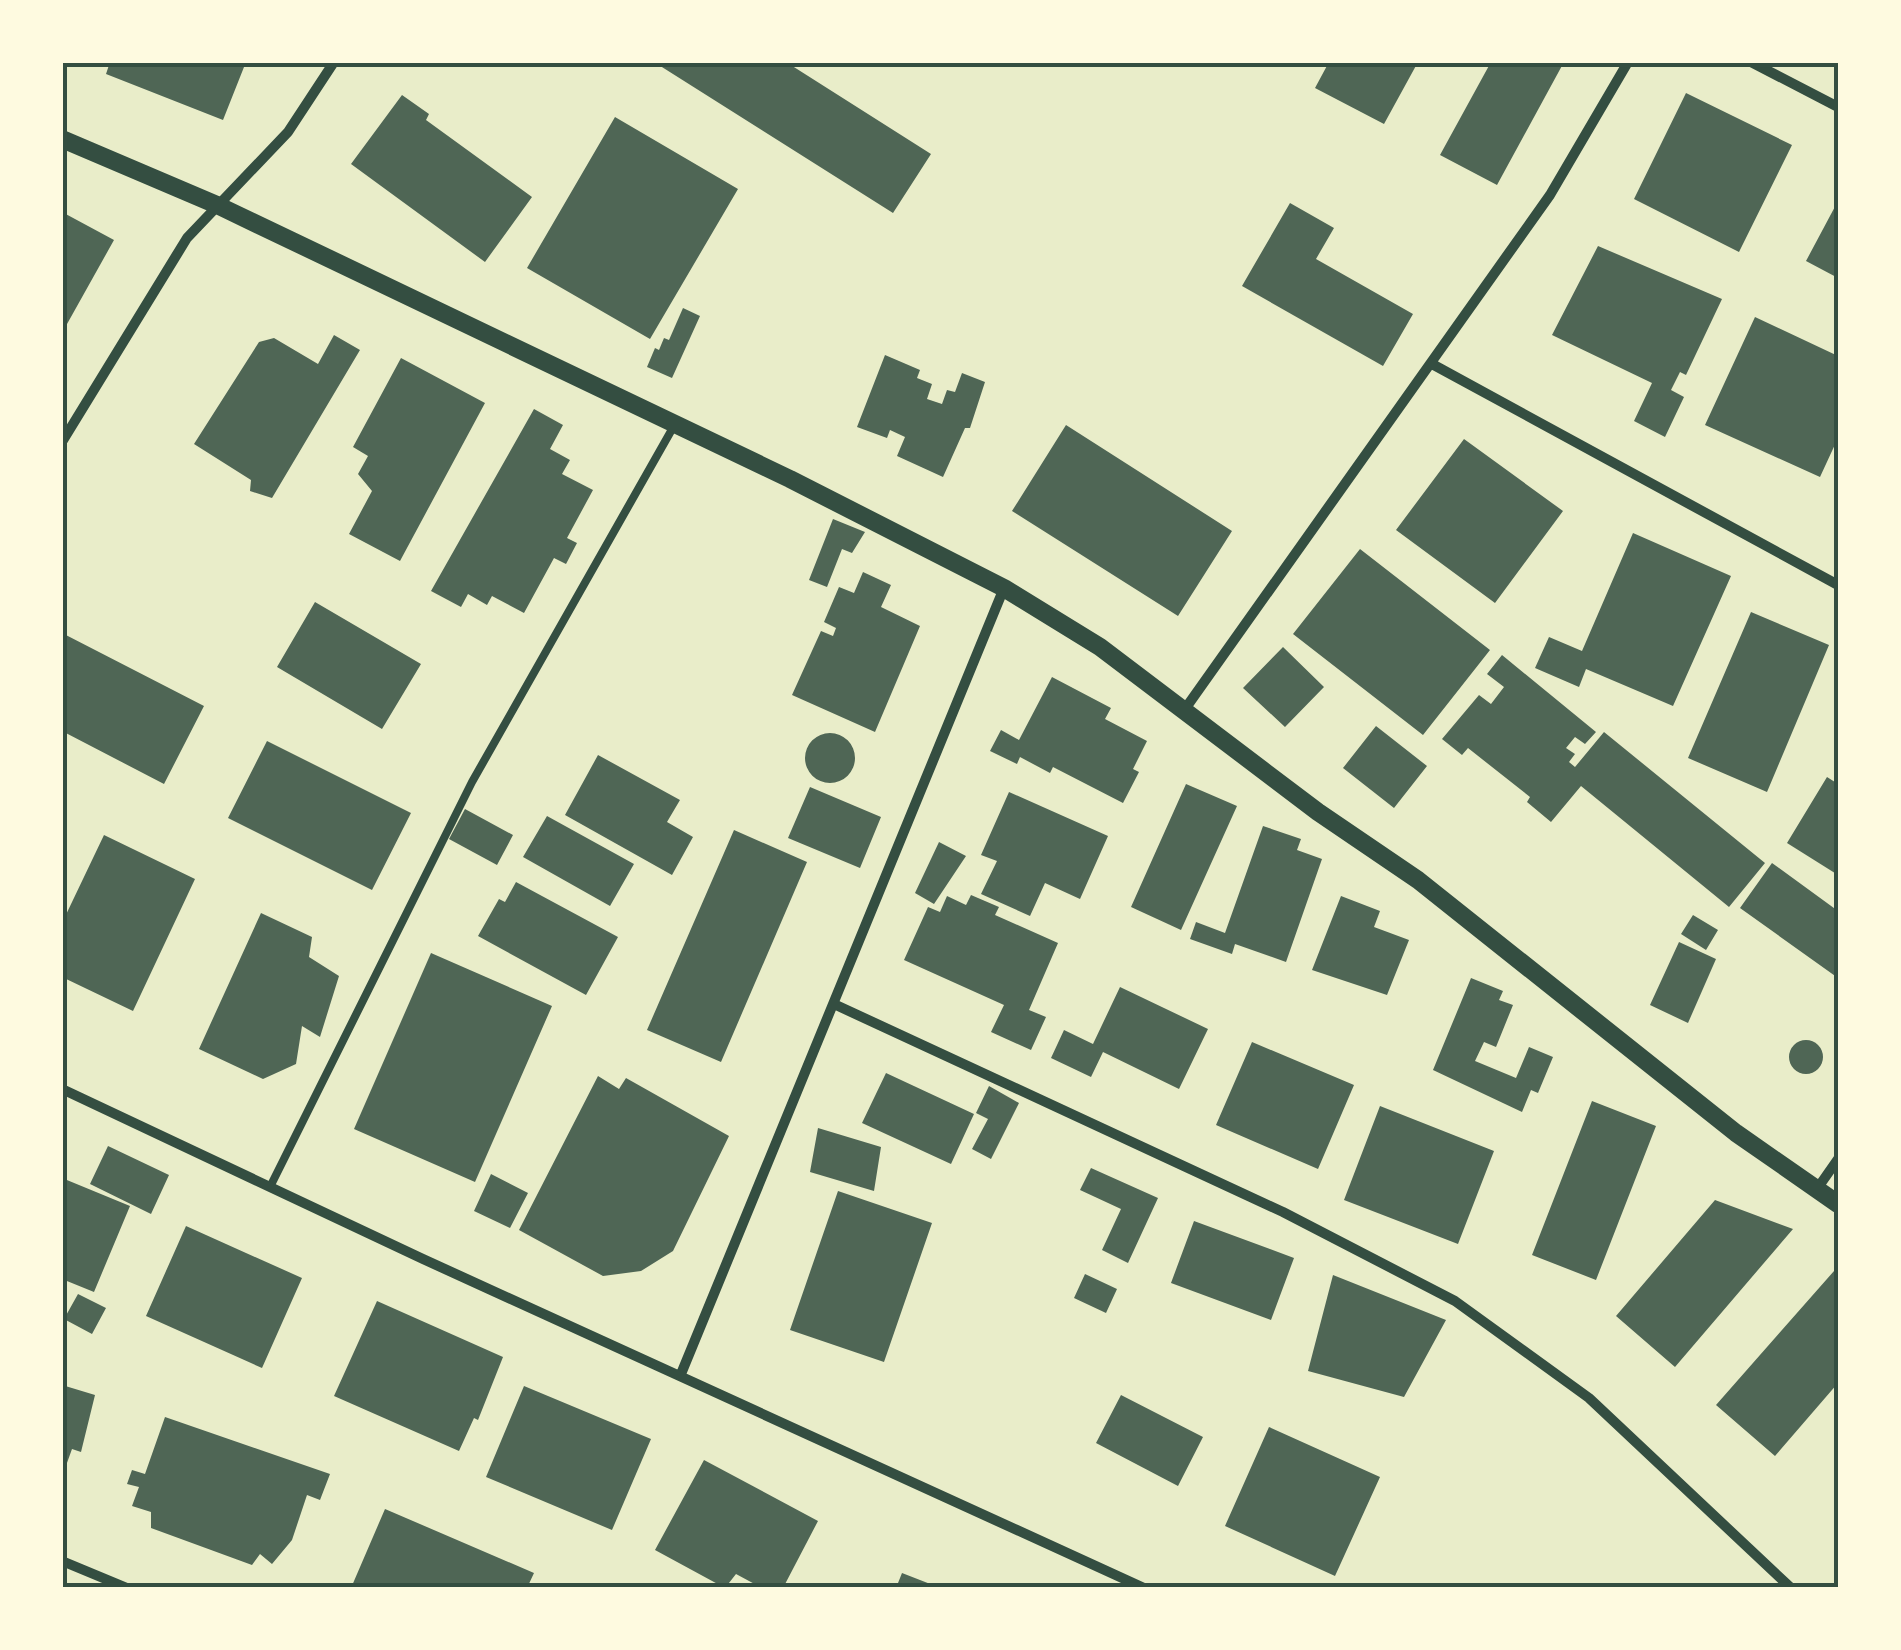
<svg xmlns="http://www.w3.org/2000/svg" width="1901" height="1650" viewBox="0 0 1901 1650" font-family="'IBM Plex Sans',sans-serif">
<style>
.building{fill:#4f6655}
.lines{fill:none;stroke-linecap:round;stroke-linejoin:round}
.service{stroke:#344e41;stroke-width:8}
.minor{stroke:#344e41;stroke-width:10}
.tertiary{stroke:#344e41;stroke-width:18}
.neatline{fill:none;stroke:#344e41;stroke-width:4}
</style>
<rect width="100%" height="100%" fill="#e9edc9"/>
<path class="building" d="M 110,62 L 246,62 L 223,120 L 106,74 Z
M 654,62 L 786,62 L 931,154 L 893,213 Z
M 1329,62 L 1418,62 L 1384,124 L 1315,88 Z
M 1491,62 L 1564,62 L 1497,185 L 1440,155 Z
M 1686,93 L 1792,145 L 1739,252 L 1634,199 Z
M 402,95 L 429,114 L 426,120 L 532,197 L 485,262 L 351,164 Z
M 615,117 L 738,189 L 650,339 L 527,268 Z
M 1838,201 L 1838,278 L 1806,261 Z
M 1290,203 L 1334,228 L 1316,259 L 1413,314 L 1383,366 L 1242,286 Z
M 62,212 L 114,240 L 62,333 Z
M 1598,246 L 1722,299 L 1686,375 L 1680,372 L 1671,390 L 1684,397 L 1665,437 L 1634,421 L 1652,383 L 1552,335 Z
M 683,308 L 700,316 L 672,378 L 647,367 L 655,348 L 659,350 L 664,338 L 669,340 Z
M 1755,317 L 1838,356 L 1838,438 L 1820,477 L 1705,425 Z
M 334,335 L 360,350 L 272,498 L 250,491 L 251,480 L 194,444 L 259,342 L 274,338 L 318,364 Z
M 885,355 L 920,370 L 917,378 L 932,384 L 927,399 L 942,404 L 947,390 L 955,392 L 962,373 L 985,382 L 970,428 L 965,428 L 943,477 L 897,456 L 905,437 L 890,430 L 887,438 L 857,427 Z
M 401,358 L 485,403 L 400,561 L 349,534 L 372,491 L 358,474 L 368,456 L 353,447 Z
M 534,409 L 563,425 L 550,449 L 570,460 L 562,474 L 593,490 L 567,538 L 577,543 L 566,564 L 554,558 L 524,613 L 492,596 L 487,605 L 468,594 L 461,607 L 431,591 Z
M 1066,425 L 1232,531 L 1178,616 L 1012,511 Z
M 1464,439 L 1563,511 L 1495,603 L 1396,530 Z
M 833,519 L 865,532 L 852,553 L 842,549 L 827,587 L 809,580 Z
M 1633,533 L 1731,576 L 1673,706 L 1586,669 L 1579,687 L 1535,668 L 1549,637 L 1582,651 Z
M 1360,549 L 1490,650 L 1423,735 L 1293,634 Z
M 863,572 L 891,585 L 881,607 L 920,626 L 875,732 L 792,695 L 821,631 L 833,636 L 836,628 L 824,622 L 839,587 L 854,593 Z
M 315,602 L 421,664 L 382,729 L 277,667 Z
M 1751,612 L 1829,645 L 1767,792 L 1688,758 Z
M 62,633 L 204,706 L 164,784 L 62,731 Z
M 1283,647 L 1324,687 L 1285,727 L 1243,688 Z
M 1502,655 L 1596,732 L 1585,744 L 1575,737 L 1566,748 L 1575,754 L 1569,762 L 1575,767 L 1604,732 L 1765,863 L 1729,907 L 1581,786 L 1551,822 L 1527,802 L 1530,797 L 1468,748 L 1462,755 L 1442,739 L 1479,695 L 1491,704 L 1504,687 L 1487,674 Z
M 1052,677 L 1111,708 L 1105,719 L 1147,741 L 1133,769 L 1139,772 L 1123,803 L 1053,767 L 1050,773 L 1020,757 L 1017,764 L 990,751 L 1001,730 L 1019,740 Z
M 1376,726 L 1427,766 L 1394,808 L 1343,768 Z
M805 758a25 25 0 1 1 50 0a25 25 0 1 1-50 0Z
M 267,741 L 411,813 L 372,890 L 228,818 Z
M 598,755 L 680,800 L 667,822 L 693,837 L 672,875 L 565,815 Z
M 1827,777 L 1838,784 L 1838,875 L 1787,843 Z
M 1186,784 L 1237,806 L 1181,930 L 1131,907 Z
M 810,787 L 881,817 L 860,868 L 788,838 Z
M 1009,792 L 1108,836 L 1080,899 L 1045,883 L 1030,916 L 981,894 L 997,861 L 981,855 Z
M 465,809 L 513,835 L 497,865 L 449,839 Z
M 547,816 L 634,864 L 610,906 L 523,857 Z
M 1263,826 L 1301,839 L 1297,850 L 1322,859 L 1286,962 L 1235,944 L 1232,954 L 1190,939 L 1196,922 L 1225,933 Z
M 734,830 L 807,862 L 721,1062 L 647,1030 Z
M 104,835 L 195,879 L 133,1011 L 62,977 L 62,923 Z
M 939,842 L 966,856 L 934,904 L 915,893 Z
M 1772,863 L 1838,911 L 1838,978 L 1740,908 Z
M 516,882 L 618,937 L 586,995 L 478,936 L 499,899 L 505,902 Z
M 971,895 L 999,907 L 995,915 L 1058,943 L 1029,1010 L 1046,1017 L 1031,1050 L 991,1032 L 1004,1005 L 904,960 L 928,907 L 940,912 L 947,896 L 966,905 Z
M 1341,896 L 1380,911 L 1374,927 L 1409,940 L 1387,995 L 1312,970 Z
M 261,913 L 312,937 L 309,957 L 339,976 L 320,1037 L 302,1026 L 296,1064 L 263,1079 L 199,1049 Z
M 1693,915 L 1718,930 L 1706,950 L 1681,934 Z
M 1679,942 L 1716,959 L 1688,1023 L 1650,1005 Z
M 431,953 L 552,1006 L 475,1182 L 354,1129 Z
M 1471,978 L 1503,991 L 1499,1000 L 1513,1005 L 1496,1047 L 1484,1042 L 1475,1061 L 1516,1078 L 1529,1047 L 1553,1057 L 1538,1093 L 1531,1090 L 1522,1112 L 1433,1070 Z
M 1120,987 L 1208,1029 L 1179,1089 L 1103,1052 L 1091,1077 L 1051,1058 L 1064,1030 L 1093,1044 Z
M1789 1057a17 17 0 1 1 34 0a17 17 0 1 1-34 0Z
M 1252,1042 L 1354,1085 L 1318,1169 L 1216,1125 Z
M 886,1073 L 974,1114 L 951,1164 L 862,1123 Z
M 598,1076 L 619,1089 L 626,1078 L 729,1136 L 673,1251 L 641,1271 L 603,1276 L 519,1230 Z
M 989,1086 L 1019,1103 L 991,1159 L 972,1149 L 988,1119 L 976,1113 Z
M 1592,1101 L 1656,1126 L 1596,1280 L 1532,1255 Z
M 1380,1106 L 1494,1151 L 1458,1244 L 1344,1200 Z
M 818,1128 L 881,1147 L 874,1191 L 810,1172 Z
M 108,1146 L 169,1175 L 151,1214 L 90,1184 Z
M 1091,1168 L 1158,1198 L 1128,1263 L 1102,1250 L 1121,1209 L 1080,1190 Z
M 491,1174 L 528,1193 L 510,1228 L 474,1211 Z
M 62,1178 L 130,1206 L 94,1292 L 62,1279 Z
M 838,1191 L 932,1223 L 884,1362 L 790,1330 Z
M 1715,1200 L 1793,1229 L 1675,1367 L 1616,1316 Z
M 1194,1221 L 1294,1258 L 1271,1320 L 1171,1283 Z
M 186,1226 L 302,1278 L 262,1368 L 146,1316 Z
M 1834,1271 L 1838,1275 L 1838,1383 L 1775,1456 L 1716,1405 Z
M 1085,1274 L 1117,1289 L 1106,1313 L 1074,1298 Z
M 1333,1275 L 1446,1320 L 1404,1397 L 1308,1371 Z
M 78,1294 L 106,1308 L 92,1334 L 64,1319 Z
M 377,1301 L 503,1357 L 478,1420 L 474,1418 L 459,1451 L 334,1396 Z
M 62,1385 L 95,1395 L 81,1452 L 72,1449 L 63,1474 Z
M 524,1386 L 651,1439 L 612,1530 L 486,1477 Z
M 1121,1395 L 1203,1437 L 1178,1486 L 1096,1443 Z
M 165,1417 L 330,1474 L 320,1500 L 307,1495 L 292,1540 L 272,1564 L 260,1554 L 252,1565 L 151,1528 L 151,1512 L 132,1506 L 139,1487 L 127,1484 L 132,1470 L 145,1474 Z
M 1269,1427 L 1380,1477 L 1335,1576 L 1225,1526 Z
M 704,1460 L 818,1521 L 783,1588 L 762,1588 L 736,1574 L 725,1588 L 655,1550 Z
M 385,1509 L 534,1573 L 527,1588 L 351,1588 Z
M 902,1573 L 938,1587 L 938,1588 L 896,1588 Z"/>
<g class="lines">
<path class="service" d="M 270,1187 L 472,782 L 675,424"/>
<path class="minor" d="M 1751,62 L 1838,107
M 1432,364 L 1838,585
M 62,442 L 187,238 L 288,132 L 334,62
M 1185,709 L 1550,195 L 1628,62
M 836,1005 L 1283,1212 L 1455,1301 L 1589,1398 L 1791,1588
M 62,1089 L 423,1259 L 1144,1588
M 1817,1189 L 1838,1159
M 681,1374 L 1004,588
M 62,1561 L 127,1588"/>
<path class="tertiary" d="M 62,139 L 217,205 L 790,479 L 1004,588 L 1100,647 L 1318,812 L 1418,880 L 1736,1133 L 1838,1204"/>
</g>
<rect width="1901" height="1650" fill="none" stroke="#fefae0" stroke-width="130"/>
<rect x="65" y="65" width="1771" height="1520" class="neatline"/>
</svg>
